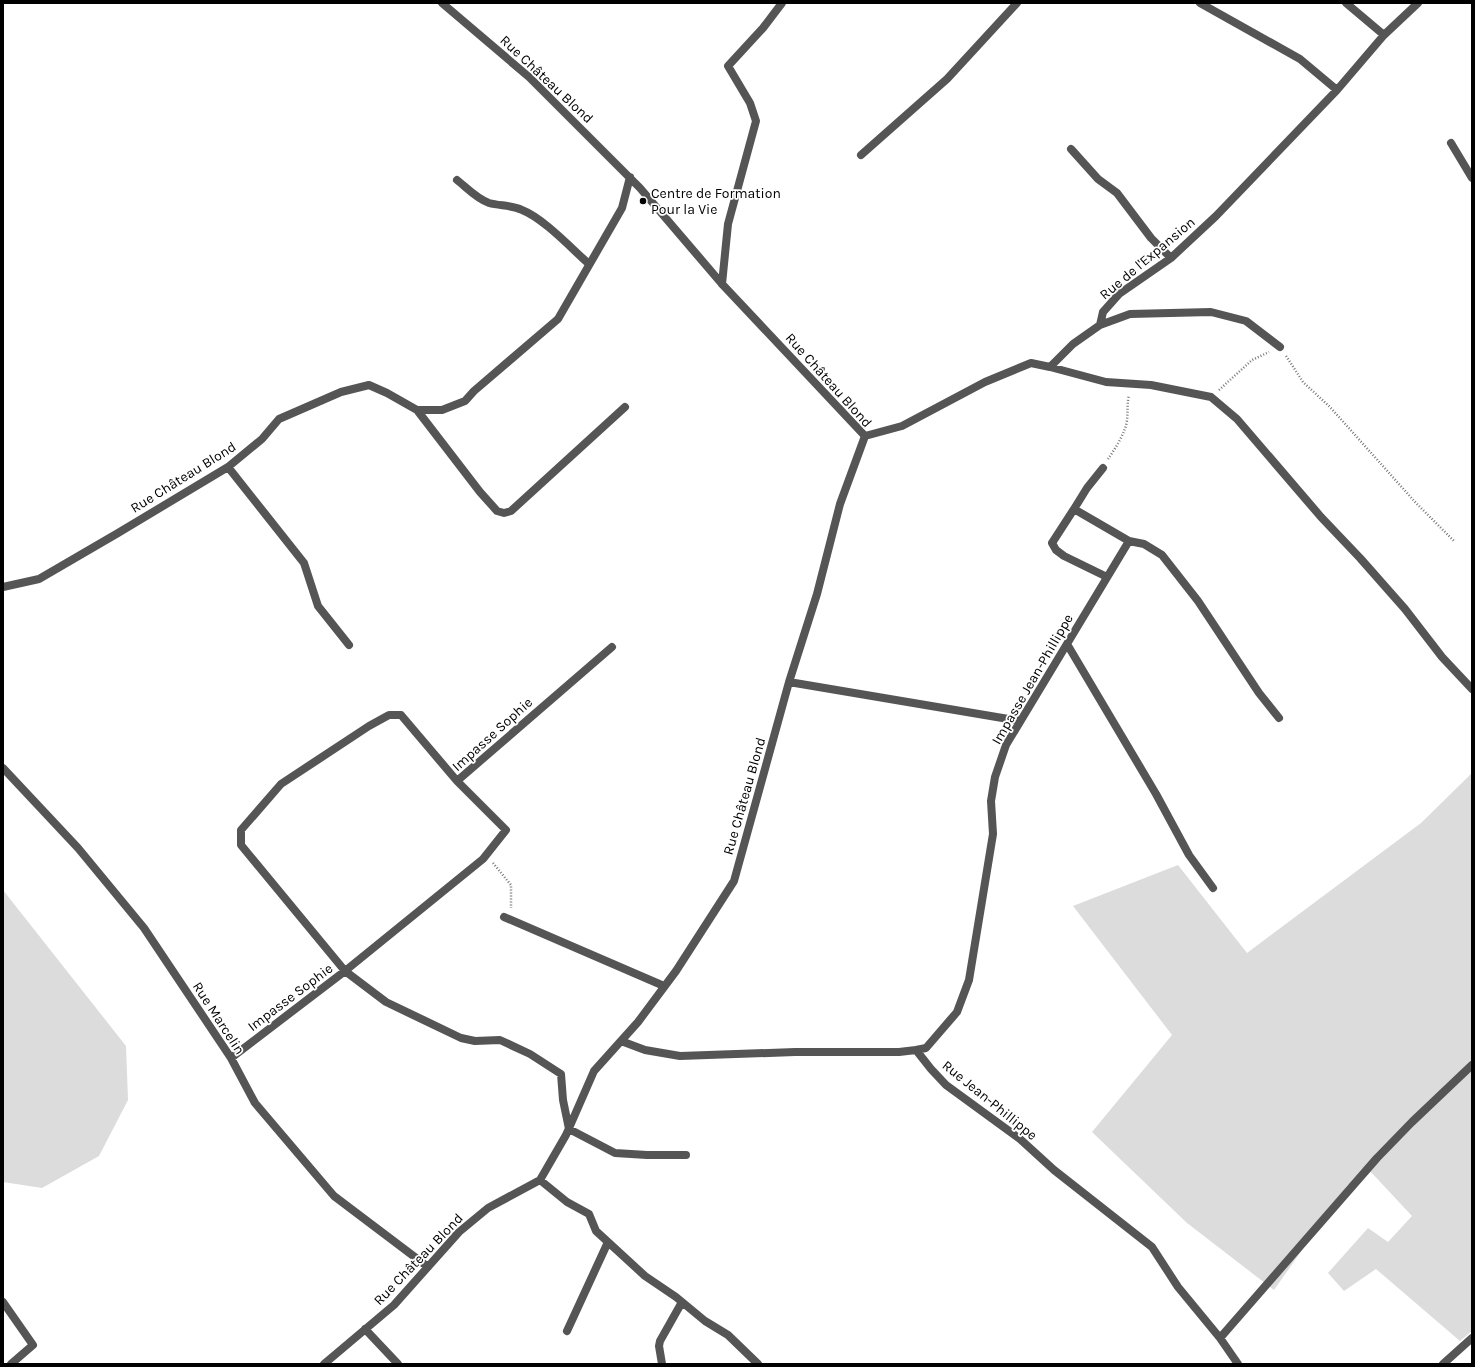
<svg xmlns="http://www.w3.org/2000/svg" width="1475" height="1367" viewBox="0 0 1475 1367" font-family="Karla,sans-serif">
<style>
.green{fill:#dcdcdc}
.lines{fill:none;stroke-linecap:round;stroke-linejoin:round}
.path{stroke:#777;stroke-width:2.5;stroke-dasharray:1 2;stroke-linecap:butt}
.lane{stroke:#555;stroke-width:8}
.street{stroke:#555;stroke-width:8}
.poi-dot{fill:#000;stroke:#fff;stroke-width:1.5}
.labels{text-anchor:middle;stroke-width:3.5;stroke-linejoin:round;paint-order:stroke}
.street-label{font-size:14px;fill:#000;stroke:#fff}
.poi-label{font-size:14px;fill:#000;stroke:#fff;text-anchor:start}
</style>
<rect width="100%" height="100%" fill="#fff"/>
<path class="green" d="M 1472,773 L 1472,1331 L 1460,1341 L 1376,1269 L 1344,1291 L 1328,1273 L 1368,1228 L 1388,1242 L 1412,1216 L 1369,1170 L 1347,1186 L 1274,1290 L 1187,1223 L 1092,1132 L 1172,1035 L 1073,906 L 1178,865 L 1247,953 L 1421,823 Z
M 3,890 L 126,1046 L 128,1100 L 99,1156 L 42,1188 L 3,1182 Z"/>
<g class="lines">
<path class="path" d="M 1286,356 L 1303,382 L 1330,407 L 1416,503 L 1454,541
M 1219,390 L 1252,360 L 1269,352
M 1108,459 C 1115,449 1126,432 1127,420 C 1128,411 1127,403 1129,395
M 493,863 L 511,885 L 511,908"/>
<path class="lane" d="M 861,155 L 947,79 L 1017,3
M 504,917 L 664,986
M 3,1302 L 33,1345 L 11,1364"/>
<path class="street" d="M 442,3 L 529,77 L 640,188 L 722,284 L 865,436
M 1200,3 L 1300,59 L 1337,90
M 1346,3 L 1384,35
M 1451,143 L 1472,178
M 1071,149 L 1098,179 L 1117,193 L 1151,238 L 1171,258
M 457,180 C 467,188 477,199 489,203 C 500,206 512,205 522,210 C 543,218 571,248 589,264
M 722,284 L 728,224 L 756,121 L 750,103 L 728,66 L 763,28 L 782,3
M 1100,325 L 1130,314 L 1211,312 L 1246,321 L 1280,347
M 1050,367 L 1106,382 L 1151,385 L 1211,397 L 1237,419 L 1321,517 L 1360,558 L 1405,609 L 1442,657 L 1472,689
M 417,410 L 480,492 L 497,511 L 504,513 L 511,511 L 625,407
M 865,436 L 902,426 L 985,382 L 1031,363 L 1050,367 L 1073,344 L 1100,325 L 1103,312 L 1119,294 L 1171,258 L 1216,216 L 1337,90 L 1384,35 L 1418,3
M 228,467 L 304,563 L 318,606 L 349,645
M 1074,509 L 1052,543 L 1056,550 L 1064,556 L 1107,577
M 1129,541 L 1144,544 L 1162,555 L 1198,601 L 1259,693 L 1279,718
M 3,587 L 39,579 L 118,533 L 228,467 L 262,439 L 279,419 L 341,392 L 369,385 L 387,393 L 417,410 L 442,410 L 465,401 L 474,391 L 558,319 L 622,208 L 630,177
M 1067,644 L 1156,794 L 1189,855 L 1213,888
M 789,682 L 1020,721
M 3,768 L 78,848 L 144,928 L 231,1058 L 255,1103 L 334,1196 L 428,1267
M 457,781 L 401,715 L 389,715 L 369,726 L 281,784 L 241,830 L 241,845 L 345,971 L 386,1002 L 461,1038 L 475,1041 L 500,1040 L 530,1054 L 561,1074 L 563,1100 L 569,1129 L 615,1153 L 647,1155 L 686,1155
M 621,1041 L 645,1050 L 680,1056 L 795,1052 L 899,1052 L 916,1050 L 931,1069 L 946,1085 L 1020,1139 L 1054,1170 L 1152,1247 L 1178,1287 L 1220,1338 L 1238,1364
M 916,1050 L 926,1048 L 957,1012 L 969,980 L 993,834 L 991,801 L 995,777 L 1006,745 L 1129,541 L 1074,509 L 1087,488 L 1103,468
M 231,1058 L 345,971 L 483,859 L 506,830 L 457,781 L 612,647
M 540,1180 L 567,1202 L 589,1214 L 596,1231 L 645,1276 L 676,1297 L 705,1321 L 728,1335 L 758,1364
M 365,1329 L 398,1364
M 567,1331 L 608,1242
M 1220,1338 L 1377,1158 L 1412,1122 L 1472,1065
M 324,1364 L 394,1305 L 459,1232 L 488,1208 L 540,1180 L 566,1135 L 594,1071 L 638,1022 L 676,971 L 734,881 L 789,682 L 817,594 L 840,504 L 865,436
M 662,1364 L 659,1346 L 660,1341 L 682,1302
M 1443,1364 L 1472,1338"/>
</g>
<circle class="poi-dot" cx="643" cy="201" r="4"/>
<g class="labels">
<g class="street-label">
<text transform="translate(547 79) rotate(43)" y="5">Rue Château Blond</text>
<text transform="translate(1147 258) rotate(-40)" y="5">Rue de l'Expansion</text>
<text transform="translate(829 380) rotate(48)" y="5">Rue Château Blond</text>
<text transform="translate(183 477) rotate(-32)" y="5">Rue Château Blond</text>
<text transform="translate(1032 679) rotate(-60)" y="5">Impasse Jean-Phillippe</text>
<text transform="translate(492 734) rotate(-42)" y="5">Impasse Sophie</text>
<text transform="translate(744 796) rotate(-74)" y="5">Rue Château Blond</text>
<text transform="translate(290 997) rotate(-37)" y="5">Impasse Sophie</text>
<text transform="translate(219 1018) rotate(57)" y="5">Rue Marcelin</text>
<text transform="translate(990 1100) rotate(39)" y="5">Rue Jean-Phillippe</text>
<text transform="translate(418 1259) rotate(-46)" y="5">Rue Château Blond</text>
</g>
<g class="poi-label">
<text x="651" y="198">Centre de Formation<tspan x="651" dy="16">Pour la Vie</tspan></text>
</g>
</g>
<rect width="1475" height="1367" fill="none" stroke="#000000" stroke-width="8"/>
</svg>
